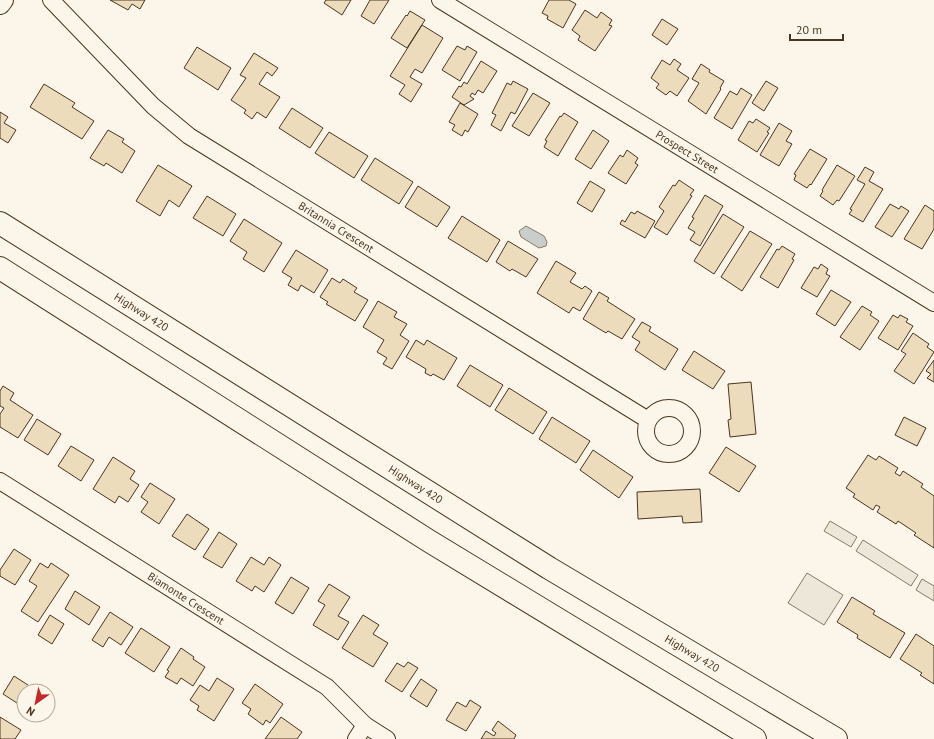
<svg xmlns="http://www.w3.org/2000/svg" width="934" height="739" viewBox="0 0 934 739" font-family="'PT Sans',sans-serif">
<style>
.parking{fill:#ede7d9;stroke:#887966}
.water{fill:#c9cecd;stroke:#887966}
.building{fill:#ecdcbc;stroke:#4a3520}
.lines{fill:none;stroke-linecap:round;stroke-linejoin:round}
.minor-casing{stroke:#4a3520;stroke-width:18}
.tertiary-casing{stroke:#4a3520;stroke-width:22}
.motorway-casing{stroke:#4a3520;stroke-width:24}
.minor{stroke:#fbf6e9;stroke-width:16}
.tertiary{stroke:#fbf6e9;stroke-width:20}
.motorway{stroke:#fbf6e9;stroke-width:22}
.labels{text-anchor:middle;stroke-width:3;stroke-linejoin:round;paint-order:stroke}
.street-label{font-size:11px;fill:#4a3520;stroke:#fbf6e9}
</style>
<rect width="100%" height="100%" fill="#fbf6e9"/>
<path class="parking" d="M 830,521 L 857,537 L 851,547 L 824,531 Z
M 863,540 L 918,575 L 911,586 L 856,551 Z
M 807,573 L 843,595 L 824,625 L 788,603 Z
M 922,579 L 934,586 L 934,601 L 916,590 Z"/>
<path class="water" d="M 526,226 L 544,236 L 547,242 L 546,246 L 539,248 L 521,237 L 519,231 Z"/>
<path class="building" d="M 110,0 L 145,0 L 140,9 L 132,4 L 128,10 Z
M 326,0 L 351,0 L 342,15 L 324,3 Z
M 370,0 L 389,0 L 374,24 L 361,16 Z
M 549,0 L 569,0 L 576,4 L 563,28 L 547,19 L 548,16 L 542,13 Z
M 585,10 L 597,18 L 601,12 L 612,20 L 609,25 L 612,26 L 595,51 L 578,40 L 580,36 L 572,30 Z
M 410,11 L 425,20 L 407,48 L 391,38 L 406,15 L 407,16 Z
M 662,19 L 678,29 L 667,45 L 652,35 Z
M 422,25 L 443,38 L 422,73 L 415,69 L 410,77 L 422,84 L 411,102 L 399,94 L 405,85 L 390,76 Z
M 457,46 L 465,50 L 467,46 L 477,52 L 460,81 L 442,70 Z
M 197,47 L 231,68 L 218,90 L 184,68 Z
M 254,53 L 278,68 L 272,76 L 267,72 L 259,84 L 280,97 L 266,118 L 257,112 L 252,119 L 244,113 L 246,110 L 231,100 L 246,78 L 240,75 Z
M 674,59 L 681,64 L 677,70 L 689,78 L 677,96 L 670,91 L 666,95 L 656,88 L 659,84 L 651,78 L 662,60 L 670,65 Z
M 481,61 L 497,71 L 483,93 L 478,90 L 475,95 L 472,93 L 470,96 L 474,99 L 464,105 L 452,97 L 459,86 L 461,87 L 464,82 L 467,84 Z
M 701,64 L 710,70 L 709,72 L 724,81 L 720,88 L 721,89 L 706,114 L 688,101 L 699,83 L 692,79 Z
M 513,81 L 528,89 L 515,114 L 511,112 L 501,131 L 491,125 L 496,115 L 492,113 L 507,83 L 511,85 Z
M 766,81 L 778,88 L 764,111 L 752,103 Z
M 44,84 L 75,103 L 72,107 L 94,121 L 82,139 L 30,107 Z
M 741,88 L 752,95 L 732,129 L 714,118 L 730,91 L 737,95 Z
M 533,93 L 550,103 L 529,136 L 512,126 Z
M 460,103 L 478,114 L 468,132 L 465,130 L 462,136 L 452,130 L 455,125 L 449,122 Z
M 292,108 L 323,128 L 310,148 L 279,128 Z
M 0,112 L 8,117 L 4,123 L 16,130 L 8,143 L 0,138 Z
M 564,113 L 578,122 L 558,156 L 544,147 L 547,141 L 545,140 L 560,116 L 561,117 Z
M 756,119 L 770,128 L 767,132 L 769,133 L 757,152 L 738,140 L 749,121 L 753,123 Z
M 779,123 L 792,131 L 786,141 L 792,144 L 779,166 L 760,155 Z
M 108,130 L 124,139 L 122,142 L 135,151 L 122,173 L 106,163 L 104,166 L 90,158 Z
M 593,130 L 609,141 L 591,169 L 575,159 Z
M 329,132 L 368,156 L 354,178 L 315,153 Z
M 810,149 L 827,159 L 811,185 L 810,184 L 807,188 L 794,180 L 796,175 L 794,174 Z
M 627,150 L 638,158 L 635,163 L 638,165 L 626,184 L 608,173 L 620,155 L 623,157 Z
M 375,158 L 413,182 L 399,204 L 361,180 Z
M 158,165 L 192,186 L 179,207 L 169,200 L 160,216 L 136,201 Z
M 837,165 L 855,176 L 839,201 L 837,200 L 833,205 L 820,196 L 823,191 L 822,190 Z
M 865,167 L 874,172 L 869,181 L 883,189 L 863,222 L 849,214 L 852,210 L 850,209 L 865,184 L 857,180 Z
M 679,180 L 694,190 L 690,195 L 692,196 L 667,235 L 654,227 L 664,211 L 659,207 L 673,185 L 675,186 Z
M 590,181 L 605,190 L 592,212 L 577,203 Z
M 418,186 L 450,207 L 437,227 L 405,207 Z
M 705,195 L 723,206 L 700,246 L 690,240 L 695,232 L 688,228 L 694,218 L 692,217 Z
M 207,196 L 236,214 L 223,236 L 193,218 Z
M 890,204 L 899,209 L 901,206 L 909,211 L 892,237 L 875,227 Z
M 925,205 L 934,211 L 934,229 L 922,249 L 904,239 Z
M 637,211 L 655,221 L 645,238 L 620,224 L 622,220 L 625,222 L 631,212 L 635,214 Z
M 723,214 L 744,227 L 714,274 L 694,261 Z
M 462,216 L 500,240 L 487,262 L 448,238 Z
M 244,219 L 282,243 L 264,272 L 243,259 L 247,252 L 230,241 Z
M 750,231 L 772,244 L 742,291 L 721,277 Z
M 508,241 L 538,259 L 526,277 L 512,269 L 510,271 L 496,262 Z
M 782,246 L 795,254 L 792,259 L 794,260 L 778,288 L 760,277 L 777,249 L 779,250 Z
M 296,250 L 328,270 L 314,293 L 301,285 L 298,291 L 288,285 L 292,278 L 282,272 Z
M 556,261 L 576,273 L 570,282 L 582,289 L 585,286 L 592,291 L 580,311 L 573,307 L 569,313 L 537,293 Z
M 821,264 L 828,269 L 826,274 L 830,276 L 817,297 L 801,288 L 814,267 L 818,269 Z
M 332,278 L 340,283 L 343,279 L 357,288 L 354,292 L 368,300 L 355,321 L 326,304 L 328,302 L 320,297 Z
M 831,290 L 851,302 L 835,326 L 816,314 Z
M 599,292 L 609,298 L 607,301 L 635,319 L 622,339 L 608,331 L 606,333 L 583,319 Z
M 378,301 L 397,312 L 394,317 L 407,324 L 400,335 L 409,341 L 392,369 L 383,364 L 387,358 L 377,352 L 384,340 L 363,327 Z
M 862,306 L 872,312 L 870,315 L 879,321 L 860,350 L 840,337 Z
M 893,315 L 898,318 L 900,315 L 908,319 L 906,322 L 913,326 L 898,350 L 878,338 Z
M 642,322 L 651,327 L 649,331 L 678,349 L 665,370 L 635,350 L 640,342 L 632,337 Z
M 913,333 L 929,344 L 927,347 L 934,352 L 914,384 L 894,371 L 906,354 L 901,351 Z
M 416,340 L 424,345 L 427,340 L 457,358 L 444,380 L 433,374 L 431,376 L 425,373 L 426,369 L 406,357 Z
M 694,351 L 725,371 L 713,389 L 682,370 Z
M 934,360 L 934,382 L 927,378 L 931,374 L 926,371 Z
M 470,365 L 503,385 L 490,407 L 457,386 Z
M 751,382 L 756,434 L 730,437 L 728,420 L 731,419 L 728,384 Z
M 3,386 L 14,393 L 10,400 L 33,415 L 18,438 L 0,427 L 0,414 L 4,408 L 0,406 L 0,391 Z
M 509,388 L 547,412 L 533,434 L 495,410 Z
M 552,417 L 590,441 L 576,463 L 539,439 Z
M 904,417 L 926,428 L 917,446 L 895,435 Z
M 37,419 L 61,434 L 48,455 L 24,440 Z
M 71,446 L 94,460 L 81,481 L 58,466 Z
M 726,447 L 756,466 L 739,492 L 709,473 Z
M 593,450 L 633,477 L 619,498 L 580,470 Z
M 868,455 L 876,460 L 879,456 L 898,468 L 895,473 L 900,476 L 903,471 L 923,484 L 921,487 L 934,496 L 934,548 L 914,535 L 916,533 L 898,521 L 896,524 L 877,512 L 880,507 L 876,505 L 873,510 L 853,497 L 855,494 L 846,488 Z
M 113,457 L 135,471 L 130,479 L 139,485 L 128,502 L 119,496 L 115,503 L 93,489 Z
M 150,483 L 175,499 L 159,524 L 141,512 L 148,502 L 141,497 Z
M 700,489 L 702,522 L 683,523 L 682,516 L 638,519 L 637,492 Z
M 187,514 L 209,529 L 195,550 L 172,536 Z
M 219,532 L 237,544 L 222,568 L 203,557 Z
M 14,549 L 31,560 L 15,585 L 0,576 L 0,570 Z
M 251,557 L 264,565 L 269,557 L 281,565 L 264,592 L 255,586 L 252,591 L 236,581 Z
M 40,563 L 48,568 L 51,563 L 69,575 L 38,622 L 21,611 L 37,586 L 29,581 Z
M 291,577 L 309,588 L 293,614 L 275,603 Z
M 329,584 L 350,597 L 338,616 L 349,622 L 338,640 L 313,625 L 325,605 L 318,601 Z
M 75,591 L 100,607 L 89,625 L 65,609 Z
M 852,597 L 875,611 L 873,614 L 905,633 L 890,658 L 857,638 L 858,635 L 837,622 Z
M 110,612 L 133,627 L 121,645 L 109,637 L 103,647 L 92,640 Z
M 50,615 L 64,624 L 52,644 L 38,635 Z
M 363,615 L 379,625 L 373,634 L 388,643 L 373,667 L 342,648 Z
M 141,628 L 170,647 L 154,672 L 125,653 Z
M 916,634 L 934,646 L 934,684 L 920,675 L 922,673 L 900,659 Z
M 181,648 L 194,657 L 193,659 L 205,667 L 193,686 L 181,678 L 177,684 L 165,677 L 169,671 L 167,670 Z
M 408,662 L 418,668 L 402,692 L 385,681 L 397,663 L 404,667 Z
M 14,676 L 31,687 L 28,691 L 24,691 L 24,698 L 20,705 L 3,694 Z
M 217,678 L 234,689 L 214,721 L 197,710 L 199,706 L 190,700 L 200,685 L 209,691 Z
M 421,679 L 437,690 L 427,707 L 410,696 Z
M 255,684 L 283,704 L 270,723 L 266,720 L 263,725 L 248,714 L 251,709 L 242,703 Z
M 470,700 L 481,707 L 466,731 L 446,720 L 457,702 L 466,707 Z
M 0,717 L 21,730 L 15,739 L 0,739 Z
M 281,717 L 302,732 L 297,739 L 265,739 Z
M 498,721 L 516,735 L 514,739 L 481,739 L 486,731 L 494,736 L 496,733 L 492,730 Z"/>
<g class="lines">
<defs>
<g id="minor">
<path id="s1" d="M 51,0 L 153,106 L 189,136 L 648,420"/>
<path id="s2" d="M 440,0 L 934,303"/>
<circle cx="669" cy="431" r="23"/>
<path id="s3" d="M 0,481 L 327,687 L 365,725 L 387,739"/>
<path d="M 356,739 L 365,725"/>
</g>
<path id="tertiary" d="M 0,4 L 3,0"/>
<g id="motorway">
<path id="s4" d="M 0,223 L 549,568 L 836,739"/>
<path d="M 0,268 L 429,541 L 755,739"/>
</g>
</defs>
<use href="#minor" class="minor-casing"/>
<use href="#tertiary" class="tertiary-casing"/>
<use href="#motorway" class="motorway-casing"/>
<use href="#minor" class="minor"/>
<use href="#tertiary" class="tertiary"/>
<use href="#motorway" class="motorway"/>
</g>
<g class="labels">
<g class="street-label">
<text dy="4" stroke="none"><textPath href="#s2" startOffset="290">Prospect Street</textPath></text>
<text dy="4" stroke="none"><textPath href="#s1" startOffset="367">Britannia Crescent</textPath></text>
<text dy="4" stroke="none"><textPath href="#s4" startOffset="167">Highway 420</textPath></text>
<text dy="4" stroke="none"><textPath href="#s4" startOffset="491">Highway 420</textPath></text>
<text dy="4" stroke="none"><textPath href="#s3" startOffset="220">Biamonte Crescent</textPath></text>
<text dy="4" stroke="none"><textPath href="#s4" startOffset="815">Highway 420</textPath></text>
</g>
</g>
<g transform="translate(36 703) rotate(213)"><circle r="19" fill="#fbf6e9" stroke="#b4a999"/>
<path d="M0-3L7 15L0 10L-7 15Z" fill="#c62828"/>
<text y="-6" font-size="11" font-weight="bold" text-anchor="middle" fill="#4a3520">N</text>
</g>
<path d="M790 34v6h53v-6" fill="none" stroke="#4a3520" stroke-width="2"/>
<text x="796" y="34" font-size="12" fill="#4a3520" stroke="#fbf6e9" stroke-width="3" paint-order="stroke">20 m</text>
</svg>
